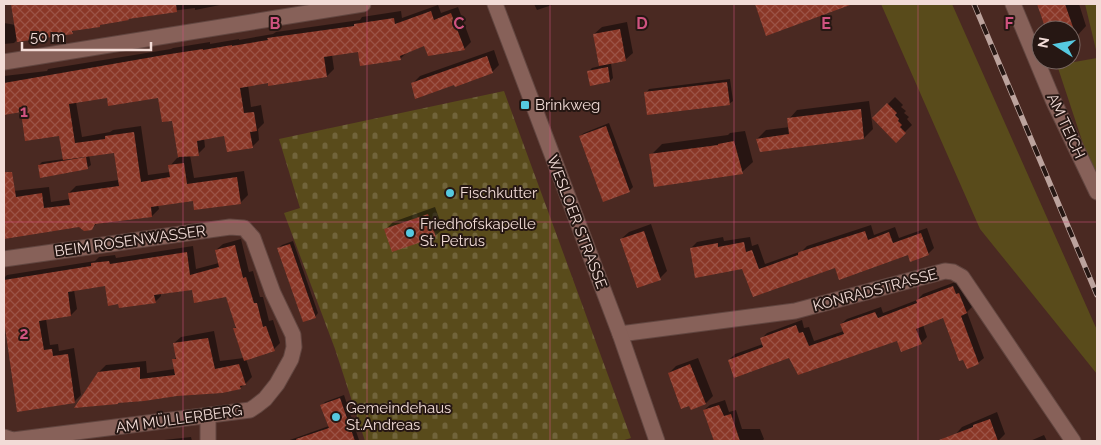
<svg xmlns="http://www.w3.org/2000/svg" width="1101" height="445" viewBox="0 0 1101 445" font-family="Raleway,sans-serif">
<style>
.grass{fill:#594b1b}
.cemetery{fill:url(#cemetery-stones)}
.shadow{fill:#0007;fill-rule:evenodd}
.building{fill:url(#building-cross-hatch)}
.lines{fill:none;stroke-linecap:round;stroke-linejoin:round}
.minor-casing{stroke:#624640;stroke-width:17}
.tertiary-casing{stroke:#624640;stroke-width:17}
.minor{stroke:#876159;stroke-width:15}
.tertiary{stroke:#876159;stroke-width:15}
.rail-casing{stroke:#bca39d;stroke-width:5.5}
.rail{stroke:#261713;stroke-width:4;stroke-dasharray:11;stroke-linecap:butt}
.grid{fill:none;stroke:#d05380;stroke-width:1;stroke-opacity:0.55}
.poi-dot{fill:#56c9e0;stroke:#261713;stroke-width:2}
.labels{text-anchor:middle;stroke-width:4;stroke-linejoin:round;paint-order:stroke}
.poi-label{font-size:15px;fill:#f2dcd7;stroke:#261713;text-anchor:start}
.street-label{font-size:15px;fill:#f2dcd7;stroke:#261713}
.grid-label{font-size:16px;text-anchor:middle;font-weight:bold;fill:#d05380;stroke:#261713;stroke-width:4;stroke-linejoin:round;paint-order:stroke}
</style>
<defs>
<pattern id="cemetery-stones" width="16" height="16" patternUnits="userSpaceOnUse" patternTransform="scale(1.25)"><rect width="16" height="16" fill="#594b1b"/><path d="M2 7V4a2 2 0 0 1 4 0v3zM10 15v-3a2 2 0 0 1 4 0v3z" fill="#71643b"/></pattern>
<pattern id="building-cross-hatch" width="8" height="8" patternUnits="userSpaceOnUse" patternTransform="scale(1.25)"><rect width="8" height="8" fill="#8a3727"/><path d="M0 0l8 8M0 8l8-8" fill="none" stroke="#9b5346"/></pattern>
</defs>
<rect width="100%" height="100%" fill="#4a2922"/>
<path class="grass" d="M 881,4 L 952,4 L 1097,330 L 1097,374 L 980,229 Z
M 1085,4 L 1097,4 L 1097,54 Z
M 1097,58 L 1097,186 L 1057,65 Z"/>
<path class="cemetery" d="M 504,91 L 631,438 L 621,441 L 365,441 L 335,349 L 284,213 L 300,208 L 279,139 Z"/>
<path class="shadow" d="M 12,4 L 225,4 L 195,10 L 195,8 L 155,13 L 75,30 L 72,32 L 18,39 L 14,43 L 4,44 L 4,23 L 16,25 Z
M 534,4 L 555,4 L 537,10 Z
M 757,4 L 840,4 L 834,10 L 767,34 Z
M 1038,4 L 1079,4 L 1086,26 L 1076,37 L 1071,39 L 1071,30 L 1047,30 Z
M 438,5 L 441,13 L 458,7 L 471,42 L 464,49 L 425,45 L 407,52 L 400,59 L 359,51 L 332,55 L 334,69 L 327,76 L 269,85 L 269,82 L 248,85 L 251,107 L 261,105 L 264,123 L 258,129 L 259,140 L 252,147 L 225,135 L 204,138 L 205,147 L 198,154 L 190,155 L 194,178 L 244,171 L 248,195 L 241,202 L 194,200 L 158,205 L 159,209 L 152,216 L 97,223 L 91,229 L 79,225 L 4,237 L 4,192 L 49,187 L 51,202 L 70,199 L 69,193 L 76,186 L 119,180 L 115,151 L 89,155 L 91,165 L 87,168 L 39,165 L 42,162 L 64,159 L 60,134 L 22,111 L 4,114 L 4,76 L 47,71 L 48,69 L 171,49 L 173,48 L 210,42 L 210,44 L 239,39 L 239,40 L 273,34 L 276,32 L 360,20 L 362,17 L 401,11 L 402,18 ZM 108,96 L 159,96 L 174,119 L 179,158 L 177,158 L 170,166 L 170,172 L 148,175 L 141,126 L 113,130 L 110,132 L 82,137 L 76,102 Z
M 627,22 L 633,53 L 625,60 L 611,63 L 613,78 L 610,81 L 589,71 L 592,68 L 600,66 L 594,34 L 602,27 Z
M 494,50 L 499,65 L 492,72 L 455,83 L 413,83 L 420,76 Z
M 730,79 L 733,101 L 729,104 L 646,93 L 649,89 Z
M 895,97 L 903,105 L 901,107 L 906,111 L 904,113 L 909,117 L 907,119 L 912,125 L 896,141 L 874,118 Z
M 869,101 L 873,129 L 864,138 L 757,139 L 766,130 L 790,127 L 789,119 L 797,110 Z
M 609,123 L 633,187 L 629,191 L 580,136 L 584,133 Z
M 745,131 L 753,162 L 742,172 L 651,155 L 662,144 L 728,135 L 730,133 Z
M 435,207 L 443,229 L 435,236 L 386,229 L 393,222 Z
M 651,224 L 667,271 L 660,278 L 621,239 L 629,232 Z
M 871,225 L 874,235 L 895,227 L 899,238 L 927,228 L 934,248 L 928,254 L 909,254 L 835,266 L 754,295 L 743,267 L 691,248 L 697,242 L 723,237 L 724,241 L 750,237 L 752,246 L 758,244 L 765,264 L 802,251 L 807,246 Z
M 241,239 L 249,272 L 253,271 L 260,297 L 263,297 L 269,321 L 273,320 L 280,343 L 274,349 L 246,359 L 252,377 L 245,384 L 240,388 L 119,401 L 99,372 L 106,365 L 146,361 L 147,373 L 175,369 L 174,360 L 176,357 L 174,343 L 181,337 L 214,331 L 220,361 L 244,358 L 234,329 L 236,326 L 227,296 L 193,289 L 161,293 L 161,296 L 155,302 L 119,303 L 106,285 L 74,290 L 77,309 L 71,315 L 46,319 L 50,345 L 58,344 L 59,351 L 74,348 L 81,395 L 74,402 L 18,411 L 4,306 L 4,278 L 7,275 L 95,261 L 99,257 L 115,255 L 116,258 L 193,246 L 196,269 L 219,263 L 216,250 L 223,244 Z
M 293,241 L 318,313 L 315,317 L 278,249 L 282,245 Z
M 958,281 L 965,288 L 972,307 L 967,312 L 984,358 L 978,363 L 944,317 L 923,325 L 927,337 L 921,343 L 897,339 L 789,357 L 729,360 L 735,354 L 763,344 L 761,339 L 767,333 L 802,320 L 804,328 L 809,327 L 814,341 L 844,331 L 841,324 L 847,319 L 881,307 L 883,313 L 917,300 L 923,294 Z
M 698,358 L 713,396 L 706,403 L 692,409 L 669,373 L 676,366 Z
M 344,395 L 359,440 L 358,441 L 287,441 L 329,426 L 322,405 L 325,402 Z
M 725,400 L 729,412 L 736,410 L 742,429 L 760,429 L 764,439 L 762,441 L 716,441 L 704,410 L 710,405 Z
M 997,412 L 1005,434 L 998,441 L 957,441 L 955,435 L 962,427 Z
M 1044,435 L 1047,441 L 1030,441 Z
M 191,437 L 192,441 L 154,441 L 155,441 Z"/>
<path class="building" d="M 11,4 L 176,4 L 177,12 L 128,19 L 129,20 L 100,25 L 100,27 L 72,31 L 73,34 L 17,42 Z
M 755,4 L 850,4 L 850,5 L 766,36 Z
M 1037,4 L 1065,4 L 1074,30 L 1046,30 Z
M 431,11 L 434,20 L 451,13 L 465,50 L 428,56 L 424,46 L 400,56 L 401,60 L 360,66 L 358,52 L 324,57 L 327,77 L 268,86 L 268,83 L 240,88 L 244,113 L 254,112 L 257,131 L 250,132 L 253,148 L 227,152 L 224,136 L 197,141 L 199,156 L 178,157 L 172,121 L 162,122 L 158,98 L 108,106 L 107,98 L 69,104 L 75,143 L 105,139 L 105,136 L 134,132 L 141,182 L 170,177 L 168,165 L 184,163 L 187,184 L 237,177 L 241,204 L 194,210 L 193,201 L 151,207 L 152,217 L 95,224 L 92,230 L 84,231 L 79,227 L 4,239 L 4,172 L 12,172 L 16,197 L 42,193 L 44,208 L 70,205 L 68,193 L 119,186 L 114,153 L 63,160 L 59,136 L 25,141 L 21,112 L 4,115 L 4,83 L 164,55 L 203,49 L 203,50 L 232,45 L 232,46 L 268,40 L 267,38 L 354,26 L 354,24 L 394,18 L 395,24 Z
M 620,29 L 626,61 L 599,66 L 593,34 Z
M 487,56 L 493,73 L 455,87 L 454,85 L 415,99 L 411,83 Z
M 608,67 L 610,82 L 590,86 L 587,71 Z
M 727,82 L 730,105 L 647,115 L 644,92 Z
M 887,103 L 897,113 L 895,115 L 899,119 L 898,121 L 902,125 L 900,127 L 906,133 L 896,143 L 872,118 Z
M 861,109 L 864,139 L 760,152 L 756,139 L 789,134 L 787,118 Z
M 606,126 L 630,192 L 603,202 L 579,136 Z
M 734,141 L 743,174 L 654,187 L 649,154 L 718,145 L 718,144 Z
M 86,157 L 88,169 L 40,178 L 38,165 Z
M 428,214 L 436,237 L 392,252 L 384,229 Z
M 644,231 L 661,280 L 637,288 L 620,239 Z
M 865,231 L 868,240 L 889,232 L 893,243 L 921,233 L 929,255 L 910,262 L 908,255 L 839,280 L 835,268 L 753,297 L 742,269 L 695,278 L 690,248 L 718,243 L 718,247 L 744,242 L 746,252 L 752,250 L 759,269 L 798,255 L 798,253 L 799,252 Z
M 290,244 L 316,318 L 303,322 L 277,248 Z
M 235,245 L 243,278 L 246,277 L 254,303 L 257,303 L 263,327 L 266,326 L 275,351 L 244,361 L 233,328 L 236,328 L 226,297 L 194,303 L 192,290 L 154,295 L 156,303 L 119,308 L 118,304 L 108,306 L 105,286 L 68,292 L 71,316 L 39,321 L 44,350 L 52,349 L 53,356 L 68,354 L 75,403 L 17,412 L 4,320 L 4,280 L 91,266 L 91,263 L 109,261 L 110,264 L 187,252 L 190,275 L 219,267 L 215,250 Z
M 953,286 L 956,294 L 959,293 L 967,313 L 961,316 L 979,364 L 967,369 L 963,360 L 959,361 L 943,318 L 916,329 L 922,344 L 901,352 L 897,341 L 798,375 L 789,358 L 734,378 L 728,360 L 763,347 L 760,338 L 796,325 L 799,333 L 803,332 L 809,346 L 844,334 L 840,324 L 875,312 L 878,318 L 917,303 L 916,300 Z
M 208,338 L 215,369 L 239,364 L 246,385 L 240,386 L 241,389 L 222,393 L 177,396 L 144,401 L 118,403 L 118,404 L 74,408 L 98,372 L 140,367 L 140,379 L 175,375 L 172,359 L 176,359 L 173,343 Z
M 690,364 L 706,404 L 691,410 L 689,406 L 681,409 L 668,373 Z
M 340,398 L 355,441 L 297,441 L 296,439 L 329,428 L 320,405 Z
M 719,405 L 724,416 L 731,414 L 740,441 L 714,441 L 703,410 Z
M 990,419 L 998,441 L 939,441 L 939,440 L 973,427 L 973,425 Z"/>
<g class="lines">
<defs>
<path id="minor" d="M 1013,4 L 1053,100 L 1097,192
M 4,62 L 363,4
M 4,259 L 230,227 L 244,228 L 253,238 L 273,293 L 293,335 L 294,347 L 291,359 L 277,384 L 265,399 L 256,406 L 250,410 L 13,440 L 4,437
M 620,334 L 795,311 L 945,271 L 953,272 L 962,277 L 1073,441
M 208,441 L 208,416"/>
<path id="tertiary" d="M 495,4 L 620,334 L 657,441"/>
</defs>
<use href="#minor" class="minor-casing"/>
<use href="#tertiary" class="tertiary-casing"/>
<use href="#minor" class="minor"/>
<use href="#tertiary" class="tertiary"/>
<defs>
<path id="rail" d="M 974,4 L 1097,295"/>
</defs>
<use href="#rail" class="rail-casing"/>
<use href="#rail" class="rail"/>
</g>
<path class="grid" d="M 183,4 L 183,441M 367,4 L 367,441M 550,4 L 550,441M 734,4 L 734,441M 918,4 L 918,441M 4,222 L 1097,222"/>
<g class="poi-dot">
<rect x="520" y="100" width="10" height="10" rx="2.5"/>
<circle cx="450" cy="193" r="5"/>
<circle cx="410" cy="233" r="5"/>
<circle cx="336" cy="417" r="5"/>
</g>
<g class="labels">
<g class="poi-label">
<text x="535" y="110">Brinkweg</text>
<text x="460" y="198">Fischkutter</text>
<text x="420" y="229">Friedhofskapelle<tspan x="420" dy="17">St. Petrus</tspan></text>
<text x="346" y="413">Gemeindehaus<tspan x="346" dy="17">St.Andreas</tspan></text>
</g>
<g class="street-label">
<text transform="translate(1066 126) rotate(65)" y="5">AM TEICH</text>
<text transform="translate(577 222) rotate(69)" y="5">WESLOER STRASSE</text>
<text transform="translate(130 241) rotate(-8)" y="5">BEIM ROSENWASSER</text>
<text transform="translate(875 290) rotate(-15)" y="5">KONRADSTRASSE</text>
<text transform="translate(179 419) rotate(-8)" y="5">AM MÜLLERBERG</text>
</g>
</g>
<g class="grid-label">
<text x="275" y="29">B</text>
<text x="459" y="29">C</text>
<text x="642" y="29">D</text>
<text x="826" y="29">E</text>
<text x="1009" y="29">F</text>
<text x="24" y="117">1</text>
<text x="24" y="339">2</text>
</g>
<rect width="1101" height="445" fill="none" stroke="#f2dcd7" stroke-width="10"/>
<g transform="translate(1056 45) rotate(281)"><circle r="24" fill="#261713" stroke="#786661"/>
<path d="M0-4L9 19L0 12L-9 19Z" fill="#56c9e0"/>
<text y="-8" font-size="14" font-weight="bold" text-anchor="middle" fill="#f2dcd7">N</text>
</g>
<path d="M22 42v8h129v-8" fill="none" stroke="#f2dcd7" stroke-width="2.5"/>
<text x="30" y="42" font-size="15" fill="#f2dcd7" stroke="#261713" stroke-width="4" paint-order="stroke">50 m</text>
</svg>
